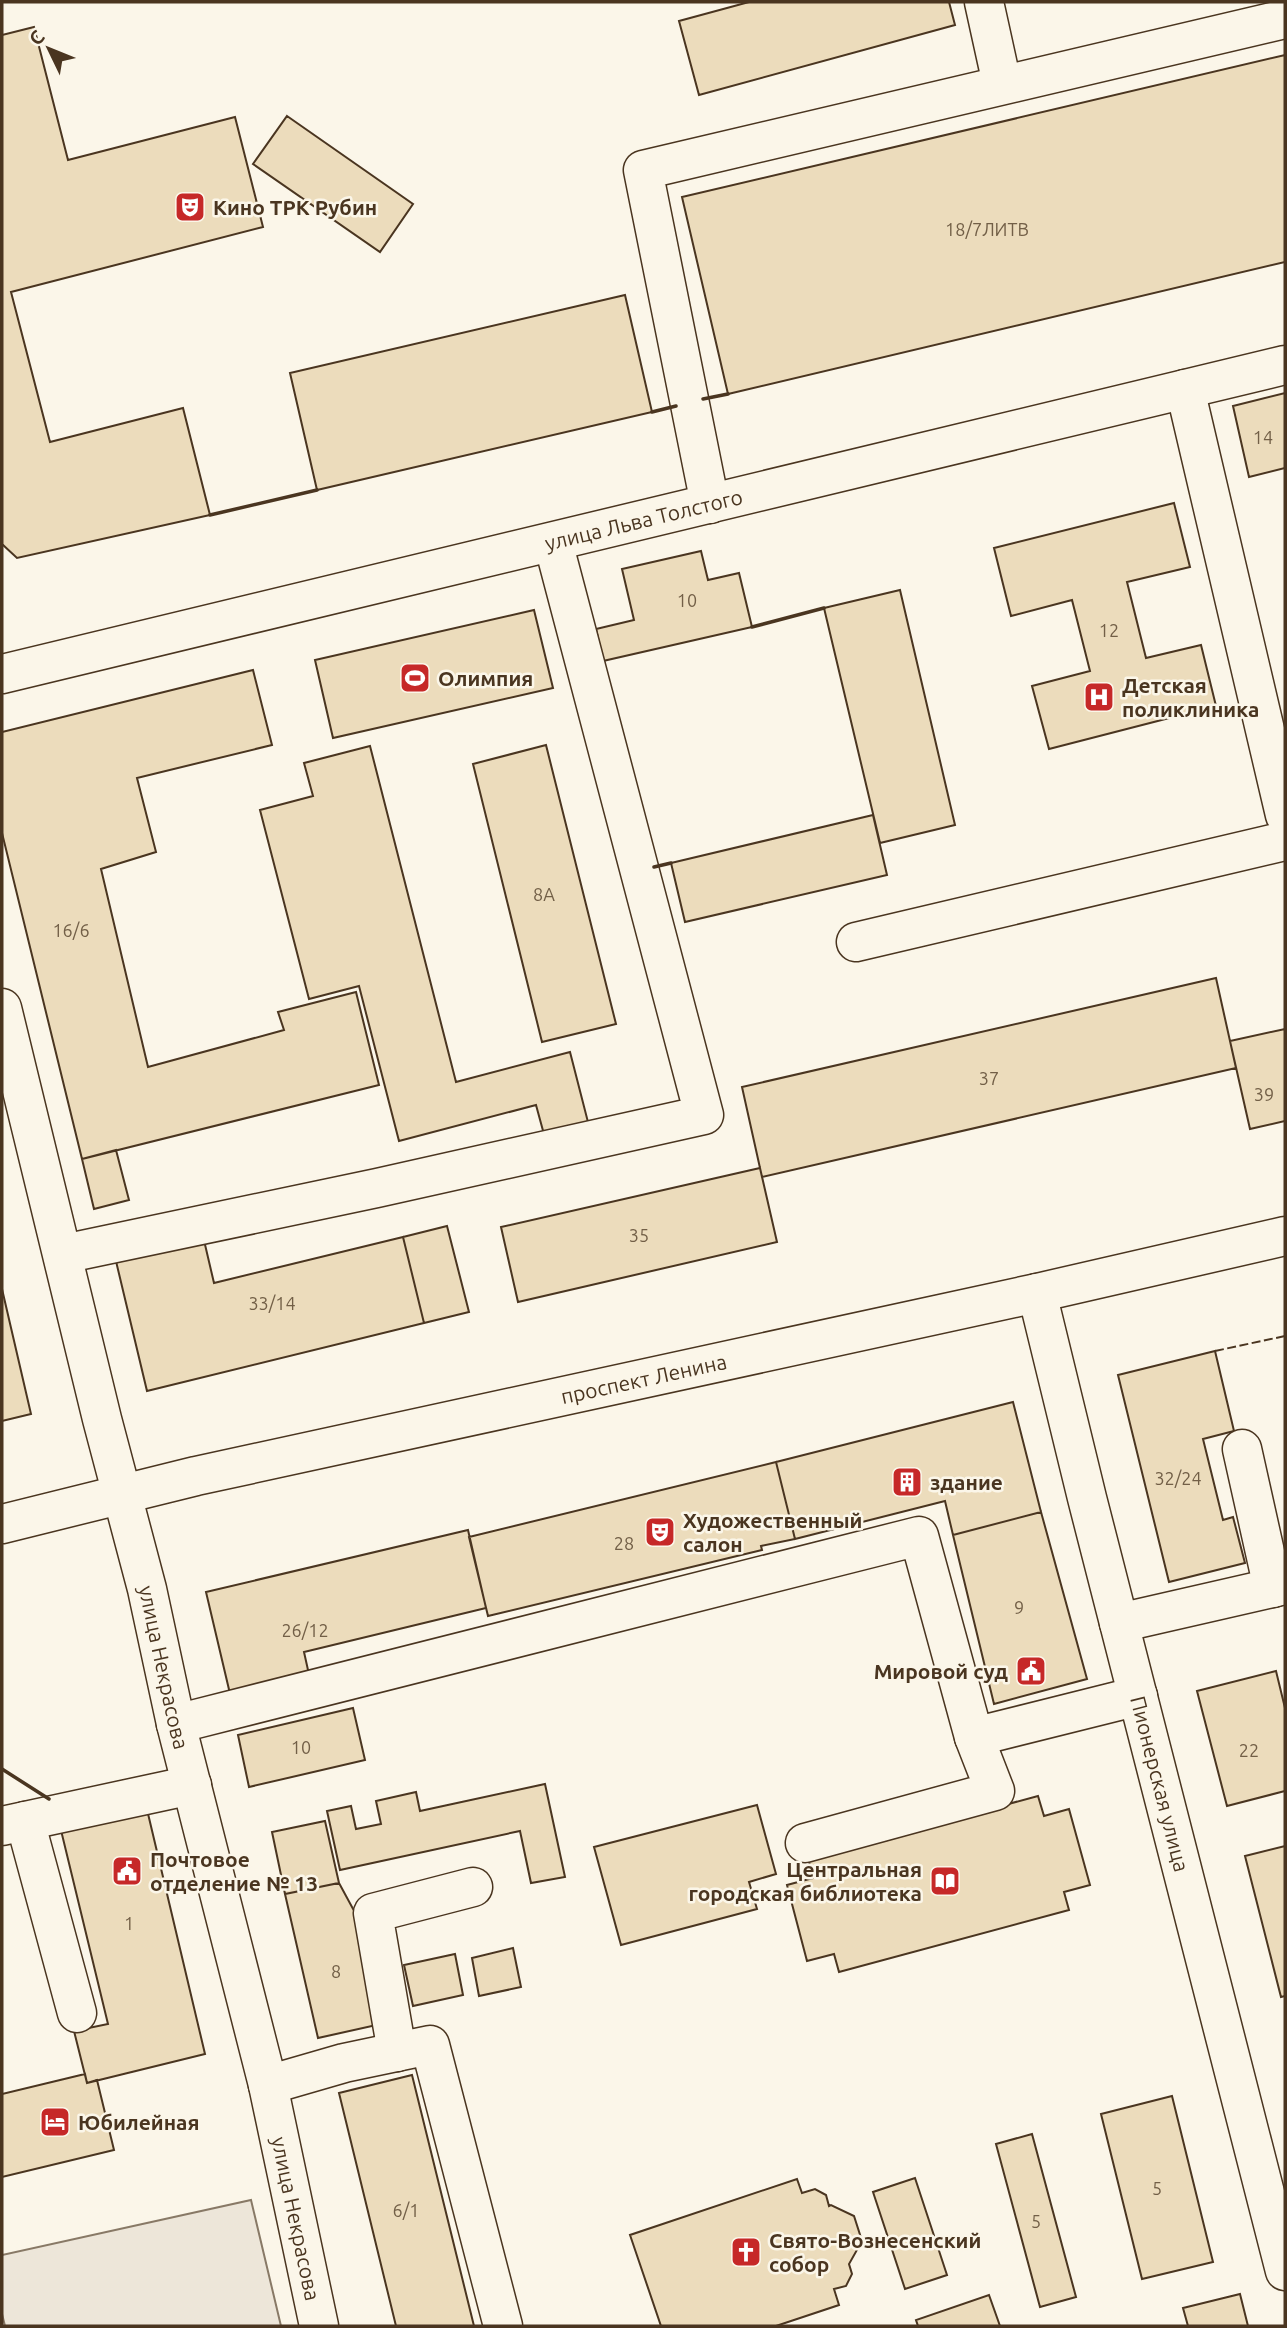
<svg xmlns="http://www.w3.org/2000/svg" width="1287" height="2328" font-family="Ubuntu,sans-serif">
<rect width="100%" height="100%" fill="#fbf6e9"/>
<!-- green -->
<path fill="#ede6d9" stroke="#887966" stroke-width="2" d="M251 2200 281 2326H5L2 2314V2255Z"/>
<!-- building -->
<path fill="#ecdcbc" stroke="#4a3520" stroke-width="2" d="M749 2H949L955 25 699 95 679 21Z
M34 27 68 160 235 117 263 227 11 292 50 442 183 408 210 515 17 558 2 544V35Z
M1285 55V262L728 394 682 197Z
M287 116 413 204 380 252 253 164Z
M625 295 652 412 317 490 290 373Z
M1285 393V468L1249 477 1233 406Z
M1174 503 1190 567 1127 582 1146 658 1201 645 1216 706 1049 749 1032 686 1090 671 1072 600 1011 616 994 548Z
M701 551 708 580 739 573 752 627 603 661 596 629 634 620 622 569Z
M900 590 955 825 880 843 824 608Z
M534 610 553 688 333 738 315 660Z
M253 670 272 745 137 778 156 852 101 869 148 1067 284 1030 278 1012 356 992 379 1085 82 1159 2 833V732Z
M546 745 616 1024 542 1042 473 764Z
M370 746 456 1082 570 1052 589 1126 545 1138 536 1105 399 1141 359 986 309 999 260 810 313 796 304 763Z
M873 815 887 875 685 922 671 863Z
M1216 978 1236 1068 762 1177 742 1087Z
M1285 1029V1121L1250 1129 1230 1041Z
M116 1150 129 1200 94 1209 82 1159Z
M760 1168 777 1242 518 1302 501 1227Z
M447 1226 469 1312 424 1323 403 1237Z
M203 1236 214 1283 403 1237 424 1323 147 1391 115 1257Z
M2 1289 31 1414 2 1421Z
M1215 1351 1234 1431 1203 1439 1223 1520 1233 1517 1245 1563 1169 1582 1118 1375Z
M1013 1402 1041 1512 953 1535 945 1501 795 1539 776 1462Z
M776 1462 795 1539 761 1546 762 1550 488 1616 469 1537Z
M1041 1512 1087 1679 994 1704 953 1535Z
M468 1530 486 1608 304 1652 310 1679 231 1698 206 1592Z
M1276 1671 1285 1708V1791L1227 1806 1197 1691Z
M353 1708 365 1760 249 1787 238 1735Z
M545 1784 565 1877 531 1883 520 1831 340 1870 327 1811 351 1806 356 1829 381 1824 376 1801 416 1792 420 1811Z
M1038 1796 1044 1816 1069 1809 1090 1885 1064 1892 1069 1910 839 1972 834 1954 807 1961 787 1885 813 1878 808 1858Z
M145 1801 205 2054 87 2083 74 2031 108 2024 59 1822Z
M757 1805 776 1874 749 1882 757 1909 621 1945 594 1847Z
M325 1821 339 1883 285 1894 272 1832Z
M1285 1846V1996L1281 1997 1245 1856Z
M339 1883 358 1918 381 2024 318 2038 285 1894Z
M513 1948 521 1987 479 1996 472 1958Z
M455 1954 463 1995 413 2006 404 1965Z
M85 2074 87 2083 97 2080 114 2150 2 2177V2094Z
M412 2075 474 2326H396L339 2093Z
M1172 2096 1213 2262 1142 2279 1101 2114Z
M1032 2134 1076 2297 1040 2307 996 2144Z
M915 2178 947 2275 905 2289 873 2192Z
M797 2179 802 2193 815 2189 826 2195 829 2206 831 2205 854 2216 862 2241 849 2264 852 2274 846 2286 834 2289 839 2305 776 2326H661L630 2235Z
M1240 2294 1248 2326H1188L1183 2308Z
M989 2295 1000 2326H918L916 2320Z"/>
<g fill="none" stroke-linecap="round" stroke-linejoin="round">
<!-- minor casing -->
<g stroke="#4a3520" stroke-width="41">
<g id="minor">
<path d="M984 2 1002 84"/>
<path d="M1185 389 1285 815"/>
<path d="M710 504 643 170 1285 19"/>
<path id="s1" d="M2 674 1285 365"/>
<path d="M856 942 1285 841"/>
<path id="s2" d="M2 1008 102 1419 147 1589 176 1724 268 2085 319 2326"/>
<path d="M63 1254 377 1188 704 1115 553 542"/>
<path id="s3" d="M1037 1293 1087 1498 1285 2271"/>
<path d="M1242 1449 1273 1588"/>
<path d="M1119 1623 1285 1585"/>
<path d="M176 1724 919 1536 974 1737 1138 1696"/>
<path d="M25 1821 77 2013"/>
<path d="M2 1826 192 1785"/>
<path d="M805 1843 995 1791 974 1737"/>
<path d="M397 2052 373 1913 473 1887"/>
<path d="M268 2085 344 2063 430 2045 503 2326"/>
</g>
</g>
<!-- major casing -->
<g stroke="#4a3520" stroke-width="41">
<g id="major">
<path id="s4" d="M2 1524 196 1476 1037 1293 1285 1236"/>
</g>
</g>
<!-- minor -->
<use href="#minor" stroke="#fbf6e9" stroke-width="38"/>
<!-- major -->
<use href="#major" stroke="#fbf6e9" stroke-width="38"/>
<!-- fence -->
<path stroke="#4a3520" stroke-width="2" stroke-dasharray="9 3.5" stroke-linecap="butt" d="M1215 1351 1285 1336"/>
<!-- wall -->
<path stroke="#4a3520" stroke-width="3.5" d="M703 399 728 394
M652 412 676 406
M210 515 317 490
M752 627 824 608
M654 867 671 863
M2 1769 49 1799"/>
</g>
<!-- icons -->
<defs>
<g id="theatre-square" transform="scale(1.575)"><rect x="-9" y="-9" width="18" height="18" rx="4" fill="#c62828" stroke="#fbf6e9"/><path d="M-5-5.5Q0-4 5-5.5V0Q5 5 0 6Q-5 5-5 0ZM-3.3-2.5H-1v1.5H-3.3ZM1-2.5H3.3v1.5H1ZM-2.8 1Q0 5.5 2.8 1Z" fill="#fff"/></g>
<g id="stadium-square" transform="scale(1.575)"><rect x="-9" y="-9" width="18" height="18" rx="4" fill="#c62828" stroke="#fbf6e9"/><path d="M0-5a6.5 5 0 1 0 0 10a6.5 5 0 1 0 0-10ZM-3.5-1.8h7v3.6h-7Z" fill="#fff"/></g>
<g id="hospital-square" transform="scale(1.575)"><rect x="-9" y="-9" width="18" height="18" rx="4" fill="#c62828" stroke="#fbf6e9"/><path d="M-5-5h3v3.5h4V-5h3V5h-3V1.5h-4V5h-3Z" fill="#fff"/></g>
<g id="building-square" transform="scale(1.575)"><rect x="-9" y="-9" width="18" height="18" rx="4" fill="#c62828" stroke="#fbf6e9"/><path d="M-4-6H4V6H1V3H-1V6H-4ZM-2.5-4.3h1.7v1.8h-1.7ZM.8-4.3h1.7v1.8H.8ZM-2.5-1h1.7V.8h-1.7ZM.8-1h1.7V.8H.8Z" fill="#fff"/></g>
<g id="civic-square" transform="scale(1.575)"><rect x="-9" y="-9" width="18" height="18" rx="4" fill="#c62828" stroke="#fbf6e9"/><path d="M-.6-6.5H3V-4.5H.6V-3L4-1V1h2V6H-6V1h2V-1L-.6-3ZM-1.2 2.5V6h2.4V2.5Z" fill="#fff"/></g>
<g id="library-square" transform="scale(1.575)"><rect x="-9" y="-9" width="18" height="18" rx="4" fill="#c62828" stroke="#fbf6e9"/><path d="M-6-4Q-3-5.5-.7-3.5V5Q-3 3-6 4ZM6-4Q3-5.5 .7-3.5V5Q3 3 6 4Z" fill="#fff"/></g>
<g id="hotel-square" transform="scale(1.575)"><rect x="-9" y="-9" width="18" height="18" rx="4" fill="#c62828" stroke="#fbf6e9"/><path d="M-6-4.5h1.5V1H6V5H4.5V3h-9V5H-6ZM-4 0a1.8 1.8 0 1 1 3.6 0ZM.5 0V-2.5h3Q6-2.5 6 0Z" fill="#fff"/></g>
<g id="church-square" transform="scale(1.575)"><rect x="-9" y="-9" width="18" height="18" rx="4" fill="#c62828" stroke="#fbf6e9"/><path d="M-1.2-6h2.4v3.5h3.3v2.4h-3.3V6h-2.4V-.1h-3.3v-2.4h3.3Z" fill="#fff"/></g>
</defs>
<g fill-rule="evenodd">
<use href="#theatre-square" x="190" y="207"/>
<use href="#stadium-square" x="415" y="678"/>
<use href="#hospital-square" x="1099" y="697"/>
<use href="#building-square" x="907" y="1482"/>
<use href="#theatre-square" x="660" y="1532"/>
<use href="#civic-square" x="1031" y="1671"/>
<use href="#civic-square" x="127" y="1871"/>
<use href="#library-square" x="945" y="1881"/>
<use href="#hotel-square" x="55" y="2122"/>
<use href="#church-square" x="746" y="2252"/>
</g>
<g text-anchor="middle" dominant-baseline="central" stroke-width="5" stroke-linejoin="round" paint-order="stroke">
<!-- number labels -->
<g font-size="18" fill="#725f47">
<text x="987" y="229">18/7ЛИТВ</text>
<text x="1263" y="437">14</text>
<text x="687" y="600">10</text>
<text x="1109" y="630">12</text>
<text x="544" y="894">8А</text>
<text x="71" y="930">16/6</text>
<text x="989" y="1078">37</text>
<text x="1264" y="1094">39</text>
<text x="639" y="1235">35</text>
<text x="272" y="1303">33/14</text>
<text x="1178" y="1478">32/24</text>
<text x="624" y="1543">28</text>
<text x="1019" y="1607">9</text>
<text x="305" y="1630">26/12</text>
<text x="301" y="1747">10</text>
<text x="1249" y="1750">22</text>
<text x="129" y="1923">1</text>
<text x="336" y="1971">8</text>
<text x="1157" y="2188">5</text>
<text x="406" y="2210">6/1</text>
<text x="1036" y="2221">5</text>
</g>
<!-- poi labels -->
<g font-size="21" font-weight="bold" fill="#4a3520" stroke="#fbf6e9" text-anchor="start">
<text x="213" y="207">Кино ТРК Рубин</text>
<text x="438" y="678">Олимпия</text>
<text x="1122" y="685">Детская<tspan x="1122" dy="24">поликлиника</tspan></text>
<text x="930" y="1482">здание</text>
<text x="683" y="1520">Художественный<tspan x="683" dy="24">салон</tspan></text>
<text x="1008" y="1671" text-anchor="end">Мировой суд</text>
<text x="150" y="1859">Почтовое<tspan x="150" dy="24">отделение № 13</tspan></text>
<text x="922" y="1869" text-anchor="end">Центральная<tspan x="922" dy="24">городская библиотека</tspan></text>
<text x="78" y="2122">Юбилейная</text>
<text x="769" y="2240">Свято-Вознесенский<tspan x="769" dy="24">собор</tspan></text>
</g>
<!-- street labels -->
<g font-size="21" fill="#4a3520" stroke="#fbf6e9">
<text stroke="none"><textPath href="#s1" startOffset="660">улица Льва Толстого</textPath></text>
<text stroke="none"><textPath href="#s4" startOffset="658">проспект Ленина</textPath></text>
<text stroke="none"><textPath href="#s2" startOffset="679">улица Некрасова</textPath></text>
<text stroke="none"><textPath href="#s3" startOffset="506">Пионерская улица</textPath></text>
<text stroke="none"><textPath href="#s2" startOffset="1246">улица Некрасова</textPath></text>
</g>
</g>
<!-- border -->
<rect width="1287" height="2328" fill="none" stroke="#4a3520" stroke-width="7"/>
<!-- north arrow -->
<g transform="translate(49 49) rotate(313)" stroke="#fbf6e9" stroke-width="5" paint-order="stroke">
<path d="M0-5L12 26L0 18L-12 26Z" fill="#4a3520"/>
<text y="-10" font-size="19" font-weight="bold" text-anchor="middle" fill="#4a3520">С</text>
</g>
</svg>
